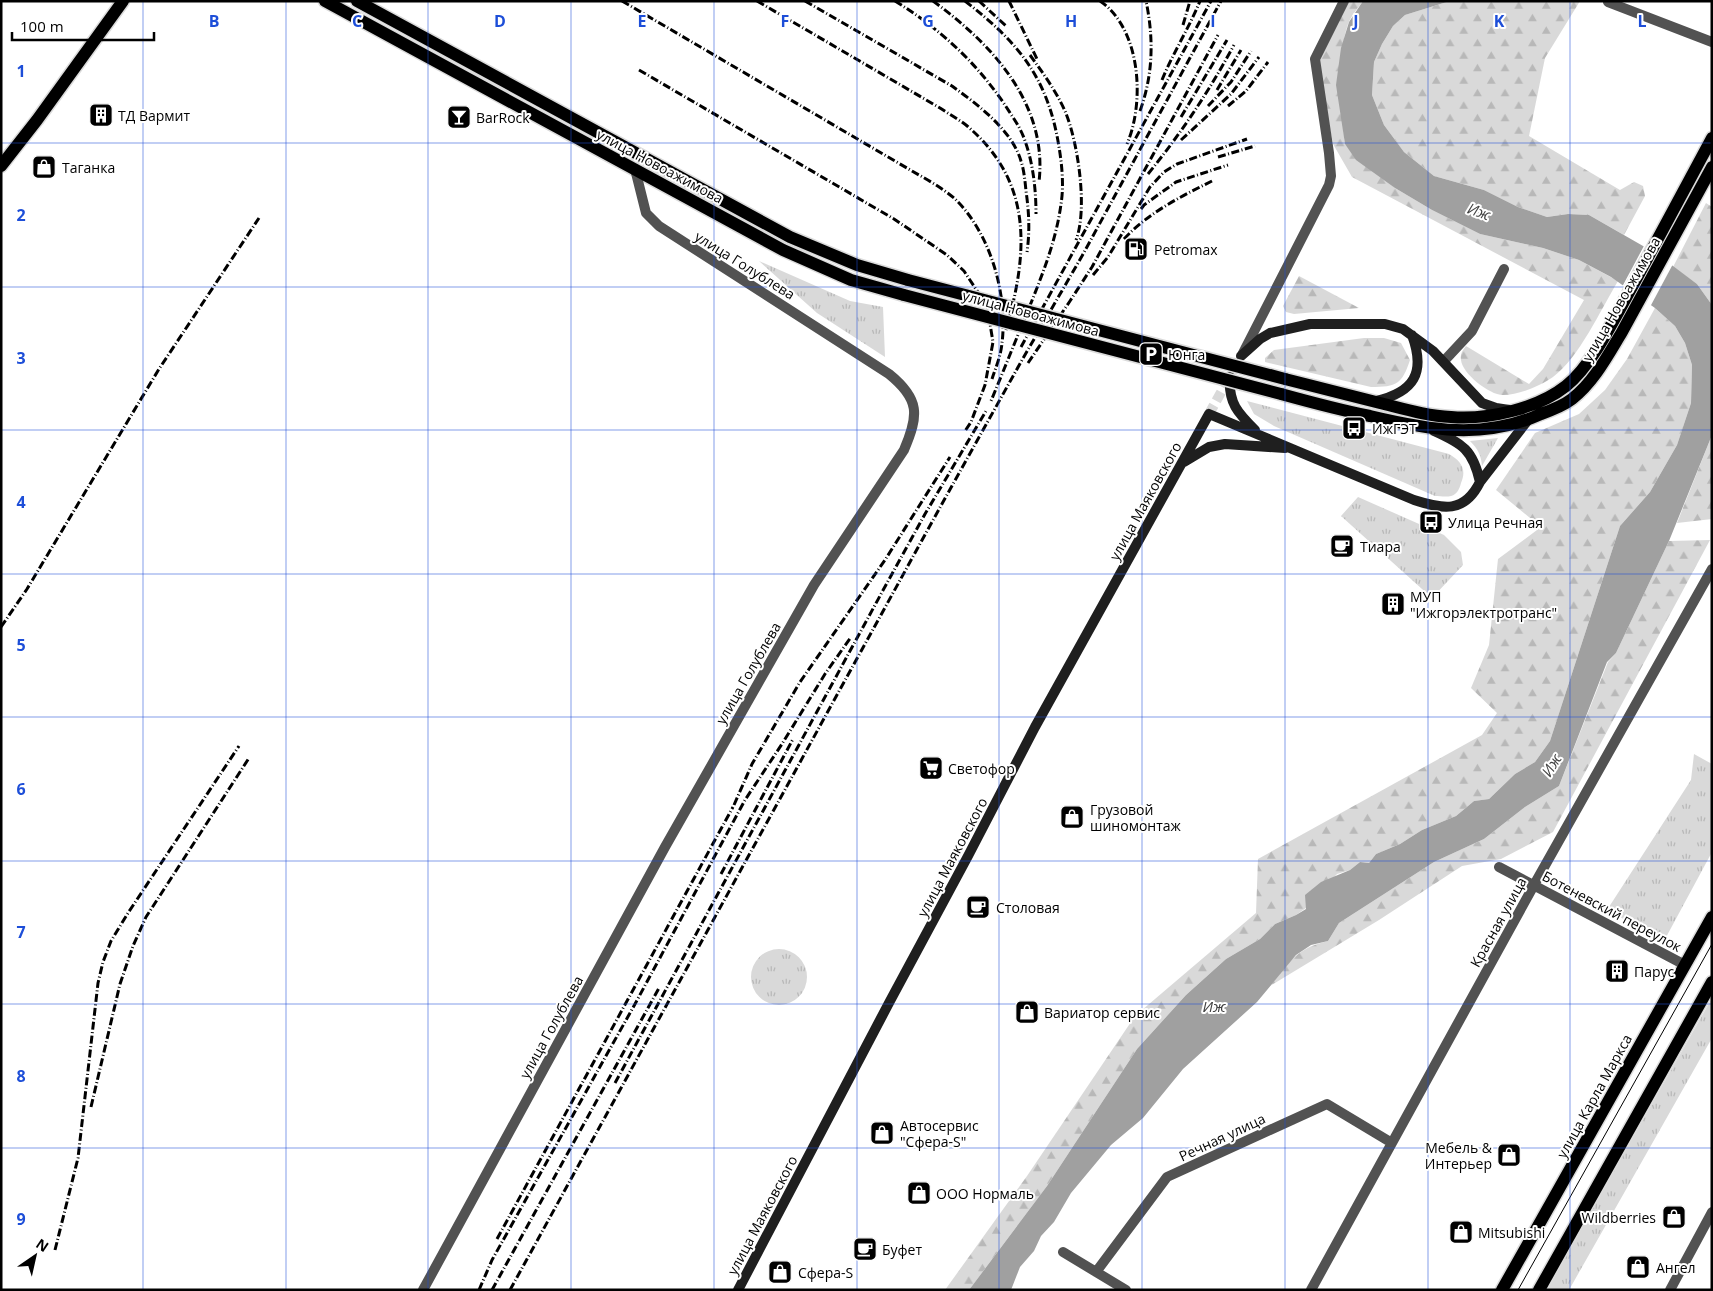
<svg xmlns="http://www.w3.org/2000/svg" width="1713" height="1291" font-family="'Open Sans',sans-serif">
<defs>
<pattern id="grass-tufts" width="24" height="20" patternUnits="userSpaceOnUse" patternTransform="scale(1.25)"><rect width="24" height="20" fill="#d9d9d9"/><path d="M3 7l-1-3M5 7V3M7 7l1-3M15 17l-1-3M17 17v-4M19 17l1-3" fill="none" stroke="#b8b8b8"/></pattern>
<pattern id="forest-firs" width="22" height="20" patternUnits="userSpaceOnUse" patternTransform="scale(1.25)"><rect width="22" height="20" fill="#d9d9d9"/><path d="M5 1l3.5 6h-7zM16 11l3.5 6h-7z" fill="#b8b8b8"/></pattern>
</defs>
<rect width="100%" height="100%" fill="#fff"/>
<!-- grass -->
<path fill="url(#grass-tufts)" d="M759 261 850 301 883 307 885 357 817 313Z
M1247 401 1449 454C1461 461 1467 469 1461 483 1460 487 1458 492 1455 494 1451 498 1441 496 1435 496L1274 426 1254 414Z
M1498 438 1482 466C1481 455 1478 449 1470 441Z
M1358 497 1444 535 1461 552 1463 565 1432 598 1341 516Z
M1694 754 1712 764V852L1664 941 1607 910 1691 780Z
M751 977a28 28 0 1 1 56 0a28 28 0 1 1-56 0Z
M1712 998V1038L1569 1290H1546Z"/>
<!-- forest -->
<path fill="url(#forest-firs)" d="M1349 1H1363C1358 8 1351 16 1348 24 1337 55 1341 111 1345 144L1395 188 1432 210 1480 234 1543 248 1579 260 1618 281C1601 309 1579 358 1553 377 1540 386 1519 395 1503 395 1489 395 1462 373 1461 360 1460 354 1462 351 1466 346L1529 384 1543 369 1584 300 1352 177 1333 144 1317 60Z
M1450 1H1580L1545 58 1529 136 1620 190 1634 182 1643 186 1645 196 1624 235 1589 215 1568 214 1547 217 1518 207 1484 190 1434 176 1404 152 1384 125 1372 95 1374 62 1382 44 1393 26 1405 15Z
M1706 203 1712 207V305L1697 284 1673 267Z
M1299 276 1359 308 1294 314 1286 312 1283 306Z
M1655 308 1675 326 1685 343 1692 365 1691 403 1677 445 1650 492 1620 526 1550 741 1535 762 1515 774 1489 799 1474 801 1456 816 1422 830 1400 844 1376 854 1369 863 1360 862 1350 870 1337 874 1306 908 1296 915 1275 924 1260 939 1226 959 1186 995 1137 1049 1047 1186 969 1290H945L1027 1176 1135 1016 1256 913 1258 859 1482 735 1497 713 1471 688 1489 645 1498 559 1541 527 1496 490 1535 433 1579 414 1605 390 1627 359Z
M1364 338H1384L1401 343 1410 360C1402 384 1397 387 1371 387L1265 362V358L1274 350Z
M1712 435V519L1677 523 1708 445Z
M1710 540 1553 832 1501 859 1462 866 1379 920 1270 986C1289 962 1297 948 1328 941L1339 923 1434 862 1484 839 1525 807 1559 786 1608 662 1616 653 1669 541Z"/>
<!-- water -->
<path fill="#a0a0a0" d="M1363 1H1450L1405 15 1393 26 1382 44 1374 62 1372 95 1384 125 1404 152 1434 176 1484 190 1518 207 1547 217 1568 214 1589 215 1657 254 1697 284 1712 305V435L1669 541 1616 653 1607 662 1559 786 1525 807 1484 839 1434 862 1339 923 1328 941 1311 945 1296 955 1257 1002 1183 1069 1143 1118 1111 1145 1071 1193 1054 1222 1041 1236 1034 1251 1020 1267 1011 1290H969L1047 1186 1137 1049 1186 995 1226 959 1260 939 1275 924 1296 915 1306 909 1305 895 1321 882 1350 870 1360 862 1369 863 1376 854 1400 844 1422 830 1456 816 1474 801 1489 799 1515 774 1535 762 1550 741 1620 526 1650 492 1677 445 1691 403 1692 365 1685 343 1675 326 1655 308 1611 277 1579 260 1543 248 1480 234 1432 210 1395 188 1356 160 1345 144 1336 85 1341 48 1349 22Z"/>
<!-- pier -->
<path fill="#fff" d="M1645 244 1673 264 1650 307 1622 287Z"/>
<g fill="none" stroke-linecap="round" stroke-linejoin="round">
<!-- secondary-tunnel -->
<path stroke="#d9d9d9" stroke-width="10" stroke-dasharray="10 5" stroke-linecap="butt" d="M1209 414 1239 360"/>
<!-- primary casing -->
<g stroke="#dbdbdb" stroke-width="15">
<path id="primary" d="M325 1 783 250 851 280 904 295
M357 1 790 237 857 265 908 280
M1 166 37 120 123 1
M1285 379C1317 387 1348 395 1380 403 1404 409 1427 416 1451 417 1487 420 1537 409 1566 386 1594 363 1615 317 1633 285 1659 236 1686 187 1712 138
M1281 394C1310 402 1340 410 1370 416 1429 430 1483 440 1541 414 1552 410 1563 406 1572 399 1594 382 1608 355 1622 332L1712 167
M1502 1290 1712 917
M1539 1290 1712 982"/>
</g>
<!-- minor -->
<path stroke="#525252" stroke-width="10" d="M1608 2 1712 42
M1243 353 1329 185 1331 176 1329 153 1315 59 1344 1
M1444 361 1472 331 1504 269
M1499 867 1685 965
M1063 1252 1126 1290
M1096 1272 1167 1177 1327 1104 1392 1143
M423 1290 665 847 814 585 904 450C919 415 920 399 889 374L659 226 646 213 635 169
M1311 1290 1534 885 1712 569
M1670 1290 1712 1212"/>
<!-- secondary -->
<path stroke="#1f1f1f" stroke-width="10" d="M1241 356 1260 339 1270 333 1310 324H1385L1403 329 1433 351 1482 403 1496 408 1509 410
M1230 377C1228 403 1238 413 1255 430
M1376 401C1414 392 1426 373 1412 335
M1434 431C1463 444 1473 450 1480 482
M1184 462 1209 447 1225 444 1285 448
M738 1290 890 1001 968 856 1035 727 1209 414 1414 500C1443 509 1464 514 1480 482L1528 420"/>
<!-- primary -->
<use href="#primary" stroke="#000" stroke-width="12"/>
<!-- tram -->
<path stroke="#000" stroke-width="1" d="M1518 1290 1712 944"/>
<!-- rail -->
<path stroke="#000" stroke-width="3" stroke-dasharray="8 2.5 1 2.5" stroke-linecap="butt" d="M622 1 912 171C926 179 941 187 954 198 990 232 1008 294 1002 343 1001 355 996 367 992 379
M757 1 940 108C949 114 958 119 966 125 1034 182 1028 253 1006 330
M805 1 952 86C977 104 1012 130 1021 161 1024 170 1025 181 1026 191 1029 212 1030 231 1027 252
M895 1C940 29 975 61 1005 105 1012 116 1020 127 1024 138 1033 162 1036 189 1036 214
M933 1C992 44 1048 104 1039 182
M965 1C1019 43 1048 78 1059 147 1062 165 1064 186 1061 204 1056 242 1041 278 1027 313 1015 342 1003 372 991 401
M979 1 1006 26
M1009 1 1037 59
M1100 1C1141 29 1145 102 1127 144
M1183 25 1190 1
M1030 55C1043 73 1056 91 1065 111 1078 142 1088 209 1076 240
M639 70 894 219 947 255 964 271 987 306 993 342 985 385 971 422 965 431
M1162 80C1173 53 1189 28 1200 1
M1217 90 1241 50
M1208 106 1231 82 1251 51
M1228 106 1246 91 1268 62
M1140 111C1153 75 1154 39 1146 1
M1181 117 1227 40
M1181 140 1231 94 1259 57
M1218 157 1255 146
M1148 174C1182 132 1208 93 1234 45
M1141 209 1144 205 1176 182 1228 165
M1124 239C1149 212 1182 196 1214 180
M1093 275 1108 257 1150 187 1164 172 1177 164 1247 139
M1021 347 1211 1
M1028 363 1070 301 1092 267 1218 35
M1 627 27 589 159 369 259 218
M734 805 752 764 800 682 885 560 950 457
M721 874 793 739
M615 1083 881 594 925 514 986 411
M91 1107 120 984 133 946 146 917 249 758
M497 1239 733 807
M55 1250 78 1158 98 983 103 962 111 941 128 913 239 746
M479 1290 492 1260 635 1004 745 800 782 744 825 674 851 637
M492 1290 659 988
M510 1290 943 502 1022 360 1082 256 1221 1"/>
<!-- primary-bridge casing -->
<g stroke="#dbdbdb" stroke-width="15" stroke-linecap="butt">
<path id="primary-bridge" d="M908 280 1285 379
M904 295 1281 394"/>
</g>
<!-- primary-bridge -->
<use href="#primary-bridge" stroke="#000" stroke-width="12"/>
</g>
<!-- grid -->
<path fill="none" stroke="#1d4ed8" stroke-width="1" stroke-opacity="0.55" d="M143 1V1290M286 1V1290M428 1V1290M571 1V1290M714 1V1290M857 1V1290M999 1V1290M1142 1V1290M1285 1V1290M1428 1V1290M1570 1V1290M1 143H1712M1 287H1712M1 430H1712M1 574H1712M1 717H1712M1 861H1712M1 1004H1712M1 1148H1712"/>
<!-- icons -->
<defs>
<g id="building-square" transform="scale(1.25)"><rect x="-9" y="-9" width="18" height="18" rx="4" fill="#000" stroke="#fff"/><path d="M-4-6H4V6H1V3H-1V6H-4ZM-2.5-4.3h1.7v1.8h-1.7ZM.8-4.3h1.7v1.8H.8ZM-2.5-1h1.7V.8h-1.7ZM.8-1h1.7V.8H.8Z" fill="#fff"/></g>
<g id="bar-square" transform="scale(1.25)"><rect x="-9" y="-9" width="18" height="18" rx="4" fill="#000" stroke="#fff"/><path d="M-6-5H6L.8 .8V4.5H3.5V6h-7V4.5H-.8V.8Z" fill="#fff"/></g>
<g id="shop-square" transform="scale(1.25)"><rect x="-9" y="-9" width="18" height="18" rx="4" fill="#000" stroke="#fff"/><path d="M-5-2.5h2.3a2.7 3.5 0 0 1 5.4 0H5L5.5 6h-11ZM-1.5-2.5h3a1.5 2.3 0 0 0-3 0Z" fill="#fff"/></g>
<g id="fuel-square" transform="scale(1.25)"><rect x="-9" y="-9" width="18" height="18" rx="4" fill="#000" stroke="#fff"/><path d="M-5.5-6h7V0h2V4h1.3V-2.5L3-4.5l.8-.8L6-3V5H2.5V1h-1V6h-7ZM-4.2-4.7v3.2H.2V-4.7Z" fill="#fff"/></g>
<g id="parking-square" transform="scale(1.25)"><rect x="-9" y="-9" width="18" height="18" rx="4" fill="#000" stroke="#fff"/><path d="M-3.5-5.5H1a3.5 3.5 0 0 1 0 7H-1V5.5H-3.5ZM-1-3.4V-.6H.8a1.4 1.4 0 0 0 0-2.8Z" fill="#fff"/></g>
<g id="bus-square" transform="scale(1.25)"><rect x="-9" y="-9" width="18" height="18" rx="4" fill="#000" stroke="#fff"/><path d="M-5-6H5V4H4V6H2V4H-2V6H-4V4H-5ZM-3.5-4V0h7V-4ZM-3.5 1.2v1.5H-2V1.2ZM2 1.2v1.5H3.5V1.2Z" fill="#fff"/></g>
<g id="cafe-square" transform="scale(1.25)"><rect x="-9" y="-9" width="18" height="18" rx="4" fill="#000" stroke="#fff"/><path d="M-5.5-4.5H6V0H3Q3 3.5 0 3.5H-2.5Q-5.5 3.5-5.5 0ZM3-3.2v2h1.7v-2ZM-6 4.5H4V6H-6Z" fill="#fff"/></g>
<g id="supermarket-square" transform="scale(1.25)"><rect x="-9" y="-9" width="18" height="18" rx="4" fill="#000" stroke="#fff"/><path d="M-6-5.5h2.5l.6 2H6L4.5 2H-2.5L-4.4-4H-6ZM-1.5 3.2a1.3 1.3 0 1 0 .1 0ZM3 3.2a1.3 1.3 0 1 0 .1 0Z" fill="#fff"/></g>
</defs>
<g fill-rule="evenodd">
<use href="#building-square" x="101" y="115"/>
<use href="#bar-square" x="459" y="117"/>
<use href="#shop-square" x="44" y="167"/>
<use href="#fuel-square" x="1136" y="249"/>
<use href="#parking-square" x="1151" y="354"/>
<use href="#bus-square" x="1354" y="428"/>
<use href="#bus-square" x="1431" y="522"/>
<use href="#cafe-square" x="1342" y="546"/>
<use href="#building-square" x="1393" y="604"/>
<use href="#supermarket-square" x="931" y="768"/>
<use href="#shop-square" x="1072" y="817"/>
<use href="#cafe-square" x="978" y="907"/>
<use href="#building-square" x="1617" y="971"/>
<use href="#shop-square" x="1027" y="1012"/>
<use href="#shop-square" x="882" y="1133"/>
<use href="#shop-square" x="1509" y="1155"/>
<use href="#shop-square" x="919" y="1193"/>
<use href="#shop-square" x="1674" y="1217"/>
<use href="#shop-square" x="1461" y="1232"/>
<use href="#cafe-square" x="865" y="1249"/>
<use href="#shop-square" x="1638" y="1267"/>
<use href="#shop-square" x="780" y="1272"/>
</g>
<g text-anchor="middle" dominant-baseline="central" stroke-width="4" stroke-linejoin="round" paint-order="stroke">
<!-- poi labels -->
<g font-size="14" fill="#000" stroke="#fff" text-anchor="start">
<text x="118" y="115">ТД Вармит</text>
<text x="476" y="117">BarRock</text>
<text x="62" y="167">Таганка</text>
<text x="1154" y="249">Petromax</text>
<text x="1168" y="354">Юнга</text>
<text x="1372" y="428">ИжГЭТ</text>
<text x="1448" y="522">Улица Речная</text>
<text x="1360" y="546">Тиара</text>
<text x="1410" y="596">МУП<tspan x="1410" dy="16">"Ижгорэлектротранс"</tspan></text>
<text x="948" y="768">Светофор</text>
<text x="1090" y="809">Грузовой<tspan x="1090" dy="16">шиномонтаж</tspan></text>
<text x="996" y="907">Столовая</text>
<text x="1634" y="971">Парус</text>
<text x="1044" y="1012">Вариатор сервис</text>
<text x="900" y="1125">Автосервис<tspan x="900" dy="16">"Сфера-S"</tspan></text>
<text x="1492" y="1147" text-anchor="end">Мебель &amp;<tspan x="1492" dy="16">Интерьер</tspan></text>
<text x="936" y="1193">ООО Нормаль</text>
<text x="1656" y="1217" text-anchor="end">Wildberries</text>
<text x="1478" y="1232">Mitsubishi</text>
<text x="882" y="1249">Буфет</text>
<text x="1656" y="1267">Ангел</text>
<text x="798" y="1272">Сфера-S</text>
</g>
<!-- street labels -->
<g font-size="14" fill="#000" stroke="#fff">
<text transform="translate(660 166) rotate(28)">улица Новоажимова</text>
<text transform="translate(745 265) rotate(32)">улица Голублева</text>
<text transform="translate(1621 299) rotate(-60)">улица Новоажимова</text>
<text transform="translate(1031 313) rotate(15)">улица Новоажимова</text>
<text transform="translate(1145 501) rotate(-61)">улица Маяковского</text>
<text transform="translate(748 673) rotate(-60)">улица Голублева</text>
<text transform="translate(952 857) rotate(-62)">улица Маяковского</text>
<text transform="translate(1612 911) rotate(28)">Ботеневский переулок</text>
<text transform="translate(1498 922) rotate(-61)">Красная улица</text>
<text transform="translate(551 1027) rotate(-61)">улица Голублева</text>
<text transform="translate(1594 1096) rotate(-61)">улица Карла Маркса</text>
<text transform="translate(1222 1137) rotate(-25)">Речная улица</text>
<text transform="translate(762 1215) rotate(-62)">улица Маяковского</text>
</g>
<!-- water labels -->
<g font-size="15" font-style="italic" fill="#414141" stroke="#fff">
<text transform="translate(1479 211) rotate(20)">Иж</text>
<text transform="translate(1551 765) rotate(-58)">Иж</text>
<text x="1214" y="1006">Иж</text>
</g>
</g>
<g font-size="16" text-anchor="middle" font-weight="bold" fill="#1d4ed8" stroke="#fff" stroke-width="4" stroke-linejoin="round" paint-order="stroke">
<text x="214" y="27">B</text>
<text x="357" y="27">C</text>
<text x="500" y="27">D</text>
<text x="642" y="27">E</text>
<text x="785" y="27">F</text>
<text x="928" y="27">G</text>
<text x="1071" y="27">H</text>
<text x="1213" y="27">I</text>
<text x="1356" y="27">J</text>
<text x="1499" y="27">K</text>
<text x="1642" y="27">L</text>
<text x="21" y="77">1</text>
<text x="21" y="221">2</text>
<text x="21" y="364">3</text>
<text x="21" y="508">4</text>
<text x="21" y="651">5</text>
<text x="21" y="795">6</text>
<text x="21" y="938">7</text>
<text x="21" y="1082">8</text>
<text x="21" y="1225">9</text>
</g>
<!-- border -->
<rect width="1713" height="1291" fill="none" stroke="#000000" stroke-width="5"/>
<!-- north arrow -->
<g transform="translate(35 1256) rotate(34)" stroke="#ffffff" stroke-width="4" paint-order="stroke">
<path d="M0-4L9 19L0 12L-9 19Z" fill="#000000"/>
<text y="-8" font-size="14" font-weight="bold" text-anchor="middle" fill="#000000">N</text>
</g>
<!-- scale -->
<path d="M12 32v8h142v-8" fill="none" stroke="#000000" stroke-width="2.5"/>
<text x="20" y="32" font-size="15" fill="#000000" stroke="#ffffff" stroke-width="4" paint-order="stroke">100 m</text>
</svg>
